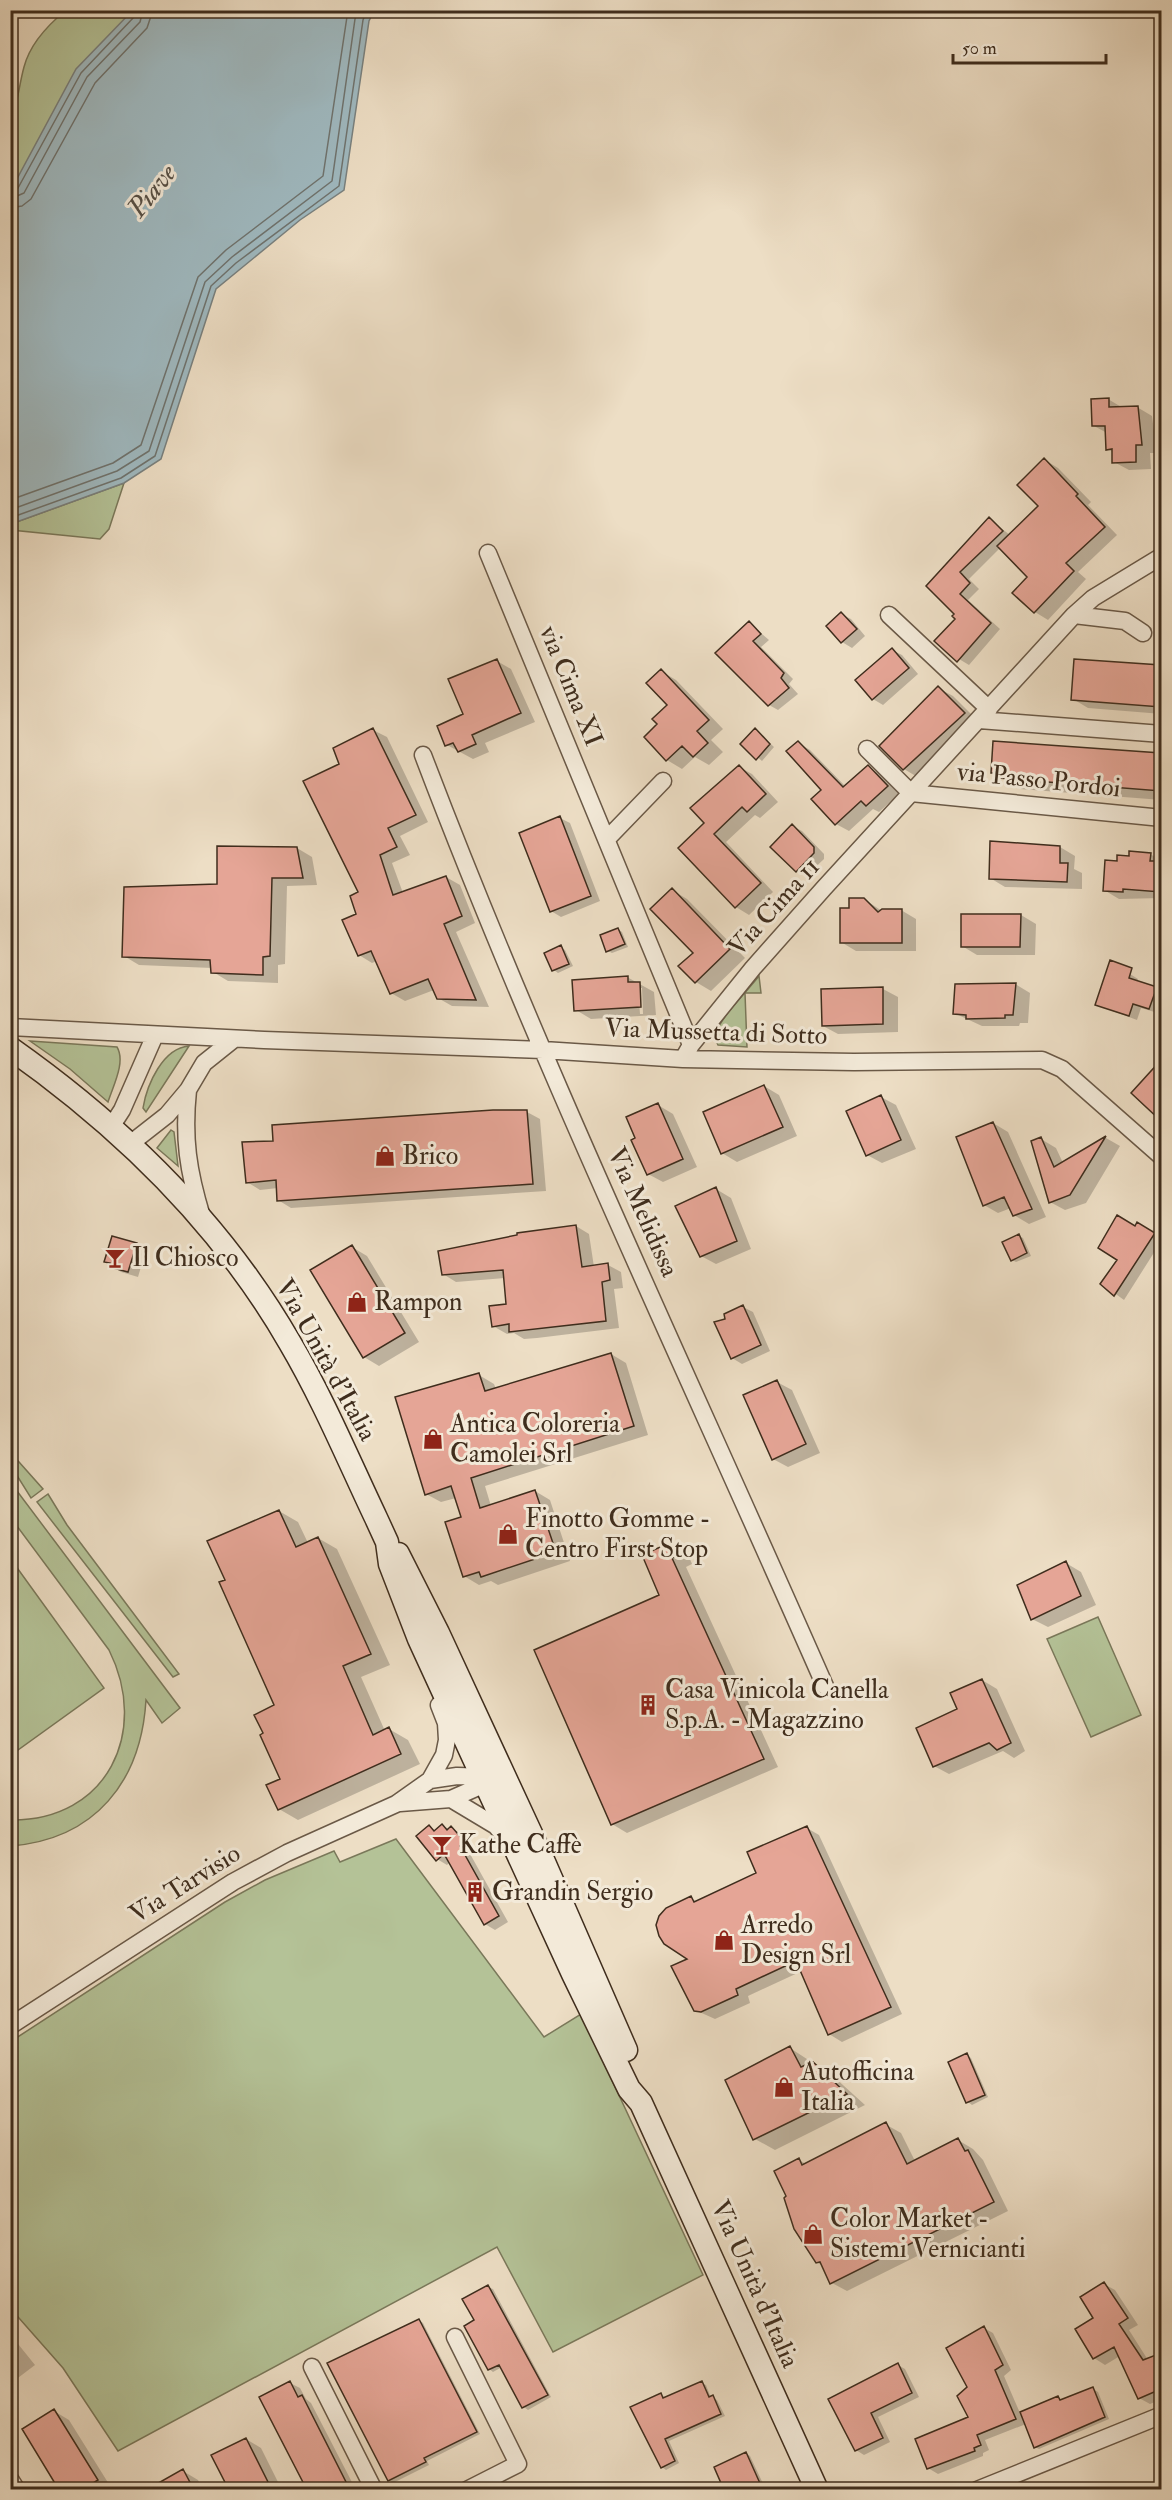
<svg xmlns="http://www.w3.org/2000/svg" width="1172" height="2500" font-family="'IM FELL Double Pica',serif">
<rect width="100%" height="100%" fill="#eddec5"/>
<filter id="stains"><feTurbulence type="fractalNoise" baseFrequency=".00333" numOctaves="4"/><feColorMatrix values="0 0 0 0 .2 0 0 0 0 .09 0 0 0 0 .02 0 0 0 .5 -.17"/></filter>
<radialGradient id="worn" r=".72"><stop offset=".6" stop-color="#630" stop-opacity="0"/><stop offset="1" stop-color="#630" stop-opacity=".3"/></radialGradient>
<!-- green -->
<path fill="#b4c297" stroke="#7a785a" stroke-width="1.5" d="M65 11H173L11 228V121C18 103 19 85 24 67 30 44 48 25 65 11Z
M124 483 109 529 100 539 11 530V524Z
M759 976 761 993H745L747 1047 718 1045 714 1036C723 1014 744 995 759 976Z
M30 1041 117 1047C126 1062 113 1086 108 1102L70 1069Z
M189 1046 146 1112 143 1108C147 1084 163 1048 189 1046Z
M171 1130 174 1132 178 1166 157 1148Z
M11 1453 43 1489 31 1498 11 1466Z
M11 1483 180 1708 162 1723 146 1700C141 1782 95 1839 11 1846V1820C107 1821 150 1732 109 1650L11 1518Z
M48 1494 67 1525 179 1674 173 1677 37 1502Z
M10 1558 104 1688 11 1755H10Z
M1098 1617 1141 1715 1091 1737 1047 1639Z
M396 1839 544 2037 581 2014 703 2275 553 2352 497 2247 118 2451 63 2368 11 2309 10 2042 225 1902 265 1880 334 1851 340 1862Z"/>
<!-- water -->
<path fill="#9fb9c0" stroke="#79817f" stroke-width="1.5" d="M132 11H374L369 21 344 190 300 220 216 289 161 459 124 483 11 524V190L76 69Z"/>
<!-- shadow -->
<path fill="#0003" fill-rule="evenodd" d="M1108 399 1123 408 1137 407 1152 416 1157 453H1150L1151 469 1129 470 1114 462 1113 452 1107 449V433L1094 426Z
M1045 460 1058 468 1091 502 1088 505 1117 535 1078 572 1086 579 1048 620 1035 612 1030 577 1001 547 969 579 979 589 968 600 1000 629 969 665 959 659 956 614 928 586 989 519 1010 535 1040 506Z
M841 614 851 619 865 636 852 648 842 642 828 626Z
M749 623 769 640 761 647 793 679 789 684 798 694 778 710 769 705 717 653Z
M892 650 902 655 918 674 883 705 873 699Z
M1075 660 1162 667V714L1088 708 1073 699Z
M497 661 511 669 535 722 485 743 489 752 473 759 447 745Z
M661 671 676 680 723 729 711 740 723 752 709 765 695 757 682 769 667 760 646 737 660 724 669 705Z
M938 688 953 696 979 722 919 778 904 769Z
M373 730 387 737 428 822 400 836 410 855 392 863 403 893 446 877 460 885 475 923 456 932 489 1007 452 1006 438 998 434 990 405 1001 391 993 377 961 372 963 359 955 360 893 341 765Z
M756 730 774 747 762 761 743 744Z
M995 742 1162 755V800L1020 789 993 772Z
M798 743 810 750 846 787 868 767 880 774 900 793 879 812 873 809 849 831 836 824 814 799 824 790Z
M739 767 752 774 778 802 760 818 755 815 726 842 773 892 749 915 736 907 706 823Z
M560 818 570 823 600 901 561 917 551 911Z
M792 826 802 831 824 854V859L806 876 797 871Z
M992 843 1060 847 1075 856 1074 869 1082 873V889L1005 887 990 878Z
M297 848 312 857 317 885 287 886 285 964 278 965V983L228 981 213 972 212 968 139 965 124 956 218 886Z
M1150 854 1162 861V898L1119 899 1104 890 1118 862Z
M672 890 687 899 745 958 711 991 696 982 695 953Z
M864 899 882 911 901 910 916 919V951H856L841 942 851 909Z
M1021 915 1036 924 1035 955H977L962 946Z
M618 929 622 932 628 947 612 953 608 951Z
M560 947 565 950 573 966 558 973 554 970 546 954Z
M1130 974 1138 979 1137 982 1162 991 1158 1013 1141 1008 1137 1020 1097 1005Z
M627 977 654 992 656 1015 591 1019 576 1010ZM638 988H642L643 1014H640Z
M1015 984 1030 993 1028 1023H1020L1019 1026H982L954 1013Z
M883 989 898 997V1032L838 1034 823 1026V990Z
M1162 1063V1119L1133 1093Z
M764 1086 779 1095 797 1136 737 1162 722 1153Z
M881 1097 896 1105 916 1149 882 1163 867 1155Z
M658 1105 673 1114 697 1167 663 1182 648 1174Z
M527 1112 540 1119 546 1191 291 1208 278 1200V1188L260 1190 247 1182 275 1142Z
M993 1123 1008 1132 1046 1217 1029 1224 1014 1215 1011 1208 998 1213 984 1205Z
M1106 1138 1120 1146 1086 1203 1065 1210 1050 1202 1041 1139 1056 1148 1063 1163Z
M716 1189 731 1198 751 1249 716 1264 701 1256Z
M1137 1224 1162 1240 1124 1300 1102 1284 1119 1259Z
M576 1226 589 1234 594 1267 608 1265 621 1272 623 1288 614 1289 619 1328 537 1338 524 1339 514 1333 507 1334 493 1326 507 1305 505 1278 456 1282 443 1274Z
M1019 1236 1023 1238 1031 1256 1016 1262 1012 1260Z
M136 1245 146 1250 138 1277 121 1272 106 1261Z
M352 1247 367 1256 419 1342 379 1366 364 1357Z
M743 1307 753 1312 770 1351 742 1364 732 1358 727 1320Z
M611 1354 626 1363 648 1435 485 1486 491 1506 535 1491 550 1500 570 1561 498 1585 491 1581 479 1585 464 1576 463 1518 456 1498 441 1502 426 1494 479 1375 494 1384 496 1389Z
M777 1382 792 1390 820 1453 788 1467 773 1459Z
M279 1511 298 1522 308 1543 318 1538 337 1549 390 1665 361 1677 385 1731 389 1729 408 1740 420 1764 298 1820 279 1809 282 1779 276 1706 227 1580Z
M672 1543 687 1552 692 1564 686 1567 778 1767 627 1833 612 1824Z
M1066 1563 1081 1572 1096 1605 1048 1627 1032 1619Z
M982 1680 997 1689 1025 1751 1014 1758 1003 1751 949 1774 934 1766 959 1710Z
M442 1826 461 1833 474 1848 469 1852 508 1922 495 1930 485 1924 450 1862 447 1865 437 1859 429 1827 436 1831Z
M807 1828 819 1835 902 2014 842 2042 829 2034 802 1971 748 1996 750 2003 715 2019 695 2010 690 1959V1898L698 1902 758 1874Z
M790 2048 833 2076 865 2105 775 2150 755 2139Z
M967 2055 971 2058 988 2097 972 2105 968 2102Z
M885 2124 901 2133 915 2161 958 2140 973 2149 983 2160 1008 2211 847 2291 832 2283 823 2266 817 2262 788 2196 799 2160 806 2164Z
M1104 2284 1115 2290 1138 2325 1129 2330 1148 2360 1162 2354V2399L1150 2404 1139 2398 1120 2356 1105 2365 1094 2358 1095 2318Z
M488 2287 493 2289 551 2397 528 2410 524 2407 502 2367 493 2372 489 2369 476 2321Z
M419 2320 423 2323 480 2434 427 2461 429 2465 393 2483 389 2480Z
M984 2328 993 2333 1011 2370 1004 2376 1020 2413 1058 2398 1063 2401 1093 2389 1098 2392 1109 2419 1039 2449 1035 2447 1026 2424 985 2440 989 2450 983 2453V2456L938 2474 928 2468 970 2418 969 2387Z
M10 2334 35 2365 10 2384Z
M898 2365 905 2369 919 2397 878 2417 890 2442 864 2455 856 2450 830 2400Z
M290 2383 300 2388 306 2399 311 2403 355 2488 308 2490Z
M701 2383 706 2385 711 2398 717 2400 725 2416 669 2441 679 2463 666 2470 662 2467 661 2395 666 2398Z
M54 2411 69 2420 112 2489 61 2490Z
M246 2439 261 2448 282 2490H231Z
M746 2453 750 2456 766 2490H726Z
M183 2471 198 2480 203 2490 149 2489Z"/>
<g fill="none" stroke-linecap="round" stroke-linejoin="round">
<!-- shore -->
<path stroke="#6f736e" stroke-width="1.5" d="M10 192 18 188 81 73 134 17 136 10
M10 199 24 193 87 77 140 22 143 10
M10 208 22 206 31 199 95 83 147 28 153 10
M10 500 113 463 141 445 198 277 226 250 323 176 348 10
M10 510 117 471 149 451 205 282 232 257 332 181 355 19 359 10
M10 518 121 478 155 456 211 286 236 263 339 186 363 20 367 10"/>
</g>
<!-- building -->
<path fill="#e5a596" stroke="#3f2d1d" stroke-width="1.5" d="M1109 398V407L1138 406 1142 445H1136V462L1112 463V449L1106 450 1105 426H1092L1091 399Z
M1044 458 1078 494 1076 496 1105 527 1066 563 1074 571 1034 613 1012 593 1027 577 997 546 1038 506 1017 485Z
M989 517 1003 531 960 572 970 583 960 594 991 623 957 662 934 641 955 619 952 616 954 614 926 586Z
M841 612 857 629 841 643 826 626Z
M749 621 761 634 753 641 784 673 781 678 789 688 768 706 715 653Z
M892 648 909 668 872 700 855 680Z
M497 659 521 713 472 735 476 744 458 752 453 743 445 746 437 726 463 714 448 679Z
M1074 659 1161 665V707L1071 700Z
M661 669 709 720 697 731 708 743 693 757 682 746 666 761 644 737 657 724 652 719 667 705 646 683Z
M938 686 965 713 903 770 879 746Z
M373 728 416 815 388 828 397 847 380 855 393 895 446 876 462 916 444 924 476 1000 437 999 428 979 390 994 371 951 358 956 342 920 356 914 350 896 358 892 303 781 339 764 333 748Z
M755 728 770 744 756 760 740 744Z
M798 741 843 787 868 765 888 786 866 806 861 801 835 825 811 799 821 790 786 751Z
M993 741 1161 753V791L998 778V773H991Z
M739 765 766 794 747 812 742 807 714 834 761 883 735 908 678 848 704 823 690 808Z
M560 816 591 896 550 912 519 833Z
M792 824 814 847V853L796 872 770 847Z
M990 841 1060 846V863H1068L1067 882 989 879Z
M217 846 297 847 303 878H272L270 956 263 957V975L211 973 210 960 122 957 124 887 217 884Z
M1129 851 1151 853 1150 861H1160L1161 892 1123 889V892L1103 891 1105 860 1117 861V855L1129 856Z
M672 888 730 949 695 983 678 966 693 953 650 909Z
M849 898H864L878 912 882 909H902V943H840V908H849Z
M961 914H1021L1020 947H961Z
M618 928 625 944 606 952 600 935Z
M561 945 569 964 552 971 544 953Z
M1110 960 1132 968 1129 978 1157 987 1149 1009 1133 1004 1129 1016 1095 1005Z
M628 976V982H640L641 1007 574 1011 572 980Z
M1016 983 1013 1015H1005V1018L966 1019V1015L953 1014 955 984Z
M883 987V1024L822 1026 821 989Z
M1161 1060V1121L1131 1093Z
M764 1085 783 1127 721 1154 703 1112Z
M881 1095 901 1140 866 1156 846 1111Z
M658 1103 683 1159 647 1175 631 1140 635 1138 626 1117Z
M493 1110H527L533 1184 277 1201 276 1180 246 1183 242 1142 273 1141 272 1125Z
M993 1122 1032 1209 1013 1216 1004 1197 983 1206 956 1137Z
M1106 1136 1070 1195 1049 1203 1031 1141 1041 1137 1054 1167Z
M716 1187 737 1241 700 1257 675 1206Z
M1117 1215 1135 1226 1137 1222 1155 1233 1114 1296 1100 1284 1117 1260 1098 1248Z
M576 1225 582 1267 608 1263 610 1280 602 1282 606 1321 509 1332V1324L492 1327 489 1306 506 1304 503 1270 442 1275 438 1251 517 1235V1233Z
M1019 1234 1027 1253 1011 1261 1002 1242Z
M112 1236 137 1243 128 1272 109 1267 110 1263 104 1262Z
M352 1245 405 1333 363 1358 310 1270Z
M743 1305 761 1345 731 1359 714 1322 725 1319 724 1314Z
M611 1353 634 1426 471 1478 480 1508 535 1490 556 1552 481 1577 479 1572 463 1577 445 1522 461 1517 451 1486 425 1495 395 1397 479 1373 485 1391Z
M777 1380 806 1444 772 1460 743 1395Z
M279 1510 296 1547 318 1537 371 1654 343 1666 373 1735 389 1727 401 1754 278 1810 266 1785 280 1779 260 1735 263 1733 254 1715 274 1705 219 1582 225 1580 207 1541Z
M672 1542 678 1556 672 1558 764 1759 611 1825 534 1650 659 1595 642 1555Z
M1066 1561 1081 1596 1031 1620 1017 1585Z
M982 1679 1011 1743 997 1750 989 1743 933 1767 916 1728 957 1709 950 1693Z
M442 1824 447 1830 451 1826 465 1842 460 1846 499 1916 484 1925 444 1854 436 1861 416 1836 429 1825 434 1831Z
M807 1826 891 2007 828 2035 796 1961 736 1989 738 1995 701 2012 694 2011 671 1966 687 1959 664 1944 659 1936 656 1925 659 1916 666 1908 691 1896 694 1902 756 1873 747 1852Z
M790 2046 801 2067 813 2062 847 2094 753 2140 725 2080Z
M967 2053 985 2095 966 2103 948 2062Z
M886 2122 907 2164 958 2138 965 2151 968 2150 994 2202 830 2284 820 2262 816 2263 794 2229 784 2198 786 2196 774 2171 799 2158 802 2165Z
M1104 2282 1128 2318 1119 2324 1143 2360 1161 2353V2389L1138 2399 1114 2347 1093 2359 1075 2329 1093 2318 1080 2297Z
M488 2285 548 2395 522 2408 499 2365 488 2370 464 2326 474 2320 462 2299Z
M419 2319 477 2432 424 2458 426 2462 388 2481 327 2363Z
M984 2326 1003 2365 995 2370 1016 2419 977 2435 981 2445 974 2448 975 2451 927 2469 915 2439 968 2417 957 2396 967 2387 946 2348Z
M898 2363 912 2393 871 2413 883 2438 855 2451 828 2399Z
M290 2381 298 2397 302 2395 346 2482 342 2484 345 2490H307L259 2397Z
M702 2381 709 2397 713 2395 721 2414 665 2439 675 2461 661 2468 630 2407 661 2393 663 2398Z
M1093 2387 1105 2417 1034 2448 1020 2412 1058 2396 1060 2400Z
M54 2409 98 2480 82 2490H59L22 2429Z
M246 2438 272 2490H229L211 2455Z
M746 2452 763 2490H724L714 2467Z
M183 2469 194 2490H146Z"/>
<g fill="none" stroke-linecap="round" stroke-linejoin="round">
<!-- street casing -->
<g stroke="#6a5947" stroke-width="19">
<path id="street" d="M1161 10 1162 15
M488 553 691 1045
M889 615 989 709
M1074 615 1125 621 1143 633
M979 720 1162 734
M867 749 911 793 1162 818
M423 755C543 1071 689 1376 825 1686
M607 839 663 781
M10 1027 264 1040 543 1050 683 1059 854 1062 1042 1060 1062 1069 1162 1157
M683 1059 691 1045 753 968 824 888 1074 615 1093 598 1162 556
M188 1090C183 1138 188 1171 202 1217
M111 1127 122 1110 155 1035
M130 1144 167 1115 188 1090 204 1063 234 1039
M430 1780 457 1776 492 1777
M451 1799 476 1788 489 1773
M400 1803 451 1799 496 1826 507 1839
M10 2026 233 1882 287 1853 396 1804 430 1780 444 1755 447 1740 446 1723 439 1705
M455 2337 518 2464 467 2490
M312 2367 374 2490
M10 2479 17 2490
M977 2490 1162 2415"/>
</g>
<!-- secondary casing -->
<g stroke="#3f2d1d" stroke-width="25">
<path id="secondary" d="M10 1048C122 1127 221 1223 290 1343 323 1399 348 1459 376 1518L387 1542 390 1564 419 1639 573 1974 629 2089 641 2103 817 2490
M398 1554 438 1633 540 1853 626 2050"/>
</g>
<!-- street -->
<use href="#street" stroke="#f3ead9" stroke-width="16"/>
<!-- secondary -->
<use href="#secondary" stroke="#f3ead9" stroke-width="22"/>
</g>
<!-- icons -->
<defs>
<g id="shop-bare" transform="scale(1.62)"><path d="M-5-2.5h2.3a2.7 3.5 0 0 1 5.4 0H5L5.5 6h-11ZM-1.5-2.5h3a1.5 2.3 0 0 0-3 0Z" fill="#8f2418" stroke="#f3ead9" stroke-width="2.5" paint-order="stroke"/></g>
<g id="bar-bare" transform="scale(1.62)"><path d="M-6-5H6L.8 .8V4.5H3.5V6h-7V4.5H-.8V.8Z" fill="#8f2418" stroke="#f3ead9" stroke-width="2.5" paint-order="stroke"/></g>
<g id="building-bare" transform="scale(1.62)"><path d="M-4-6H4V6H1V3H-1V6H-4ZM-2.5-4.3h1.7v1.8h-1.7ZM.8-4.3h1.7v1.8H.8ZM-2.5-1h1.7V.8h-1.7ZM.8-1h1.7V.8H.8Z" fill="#8f2418" stroke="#f3ead9" stroke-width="2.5" paint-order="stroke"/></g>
</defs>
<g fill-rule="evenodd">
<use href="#shop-bare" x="385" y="1156"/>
<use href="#bar-bare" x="115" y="1258"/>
<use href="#shop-bare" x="357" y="1302"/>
<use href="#shop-bare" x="433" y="1439"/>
<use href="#shop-bare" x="508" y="1534"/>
<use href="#building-bare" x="648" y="1705"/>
<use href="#bar-bare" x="442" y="1845"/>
<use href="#building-bare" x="475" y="1892"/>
<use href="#shop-bare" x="724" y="1940"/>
<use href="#shop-bare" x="784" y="2087"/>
<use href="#shop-bare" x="813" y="2234"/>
</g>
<g text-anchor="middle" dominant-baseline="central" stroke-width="6" stroke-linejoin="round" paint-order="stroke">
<!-- street labels -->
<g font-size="26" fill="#3f2d1d" stroke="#f3ead9">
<text transform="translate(571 686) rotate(68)">via Cima XI</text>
<text transform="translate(1039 780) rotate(6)">via Passo Pordoi</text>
<text transform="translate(774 907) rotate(-48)">Via Cima 11</text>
<text transform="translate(716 1032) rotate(2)">Via Mussetta di Sotto</text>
<text transform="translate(643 1212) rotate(66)">Via Melidissa</text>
<text transform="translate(326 1360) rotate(61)">Via Unità d'Italia</text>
<text transform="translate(185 1884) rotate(-32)">Via Tarvisio</text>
<text transform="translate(755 2284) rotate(66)">Via Unità d'Italia</text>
</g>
<!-- poi labels -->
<g font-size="26" fill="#3f2d1d" stroke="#f3ead9" text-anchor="start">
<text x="402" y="1156">Brico</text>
<text x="132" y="1258">Il Chiosco</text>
<text x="374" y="1302">Rampon</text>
<text x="450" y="1424">Antica Coloreria<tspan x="450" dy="30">Camolei Srl</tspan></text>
<text x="525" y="1519">Finotto Gomme -<tspan x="525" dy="30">Centro First Stop</tspan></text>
<text x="665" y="1690">Casa Vinicola Canella<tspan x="665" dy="30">S.p.A. - Magazzino</tspan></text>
<text x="459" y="1845">Kathe Caffè</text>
<text x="492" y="1892">Grandin Sergio</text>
<text x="741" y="1925">Arredo<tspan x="741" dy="30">Design Srl</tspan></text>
<text x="801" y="2072">Autofficina<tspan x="801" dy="30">Italia</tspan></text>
<text x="830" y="2219">Color Market -<tspan x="830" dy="30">Sistemi Vernicianti</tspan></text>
</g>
<!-- water labels -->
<g font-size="27" font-style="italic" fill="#575046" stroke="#f3ead9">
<text transform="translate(152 191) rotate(-51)">Piave</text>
</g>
</g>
<!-- margin -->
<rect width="1172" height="2500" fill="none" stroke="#eddec5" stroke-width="36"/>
<rect x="12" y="12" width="1148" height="2476" fill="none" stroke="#3f2d1d" stroke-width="3"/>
<rect x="18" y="18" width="1136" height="2464" fill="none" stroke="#3f2d1d" stroke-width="1.5"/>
<!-- scale -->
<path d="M953 54v9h153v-9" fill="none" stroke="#3f2d1d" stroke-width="3"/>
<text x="962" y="54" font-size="18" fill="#3f2d1d" stroke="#f3ead9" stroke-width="4.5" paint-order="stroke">50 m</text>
<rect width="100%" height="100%" filter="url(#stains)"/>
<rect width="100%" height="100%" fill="url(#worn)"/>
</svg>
